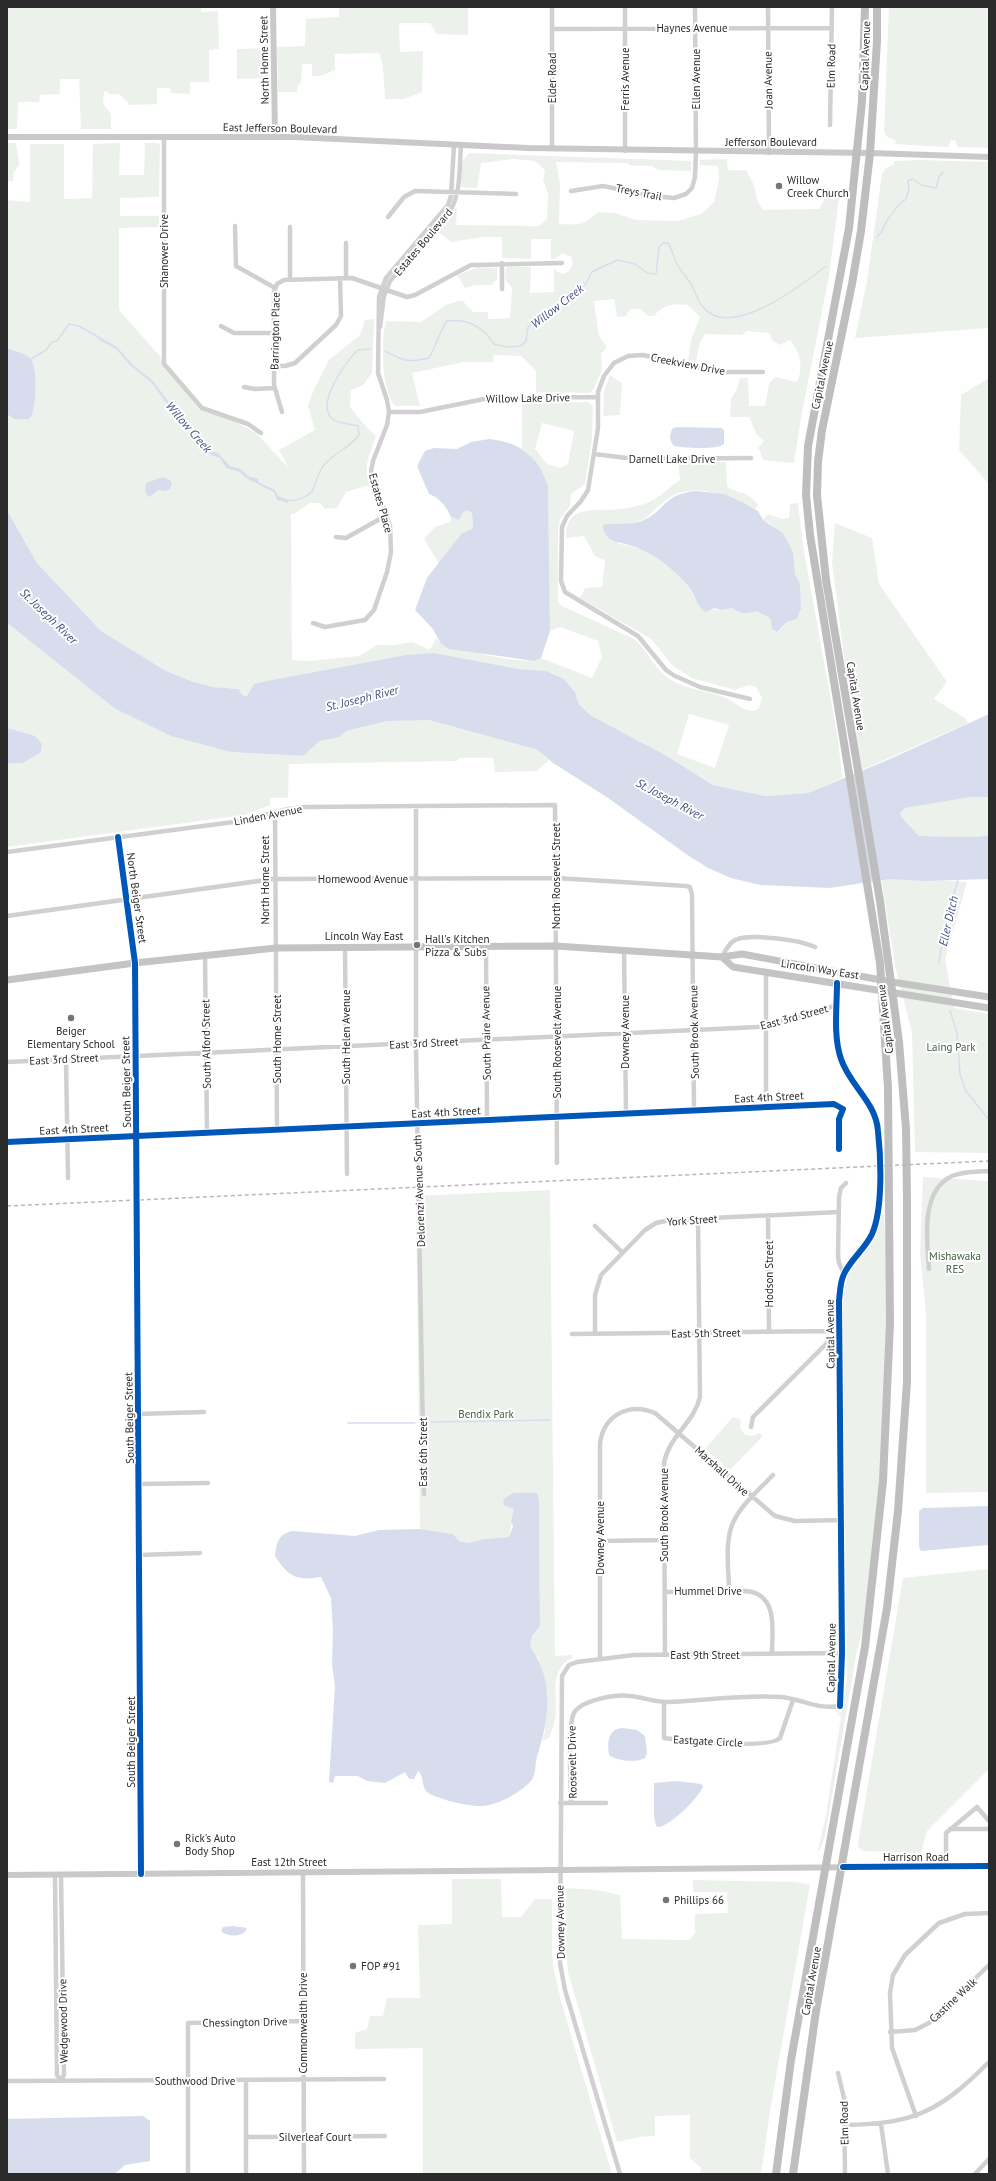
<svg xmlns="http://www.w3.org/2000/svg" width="996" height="2181" font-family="'PT Sans',sans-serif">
<rect width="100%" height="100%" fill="#fff"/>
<!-- green -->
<path fill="#ecf2eb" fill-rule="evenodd" d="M7 7H201V12L218 11 219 49 209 50V82H190V94L171 93 170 88H157V104L130 105 119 94H110L104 91 103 104 111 114V129H81L79 79H60V94L40 95 39 102H18L17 129H7Z
M339 7H468V35L437 34 430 23H399L400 52 423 51 422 92 404 99H385L383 66 379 53 335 54V70L320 76H312V64H302L301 83 298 85 297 92H278L277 47 305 46 306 19 339 17Z
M889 7H989V148L959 147H957L956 141 951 140 948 147H946L895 144 896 141 886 136 884 130Z
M269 48V78L237 79V49Z
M7 143H16L19 165 13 173V181H7Z
M120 143 119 175H144L145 143H157L160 145 159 197 120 198V216H159V227L119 228V310L159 355 165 368 200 406 228 418 256 433 289 468 279 450 315 430 308 406 314 389 329 360 360 335 365 320 374 319 372 373 363 385 351 390 350 407 368 429 376 436C369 457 363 463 370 485L346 492 337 508 325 509 320 503H310L294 514H291L292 660 310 661 359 656 377 645H395L412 642 428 649 431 648 436 638 441 644C463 649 523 667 541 658L592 678 602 657 598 641 560 627 550 631 548 486 527 452 522 449V402H589L593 407 592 440 585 484 571 494 570 506 560 519 558 529V602L562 606 634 639C648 650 654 668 668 678 685 690 706 690 724 697 735 701 741 711 754 711L759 708 762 698 756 687 749 685 735 690 692 678 673 666 651 639 580 598 585 588 602 587 605 560 595 556 584 536 566 538C566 502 597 512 620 509 629 508 639 506 647 503 660 498 669 487 680 480L678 463 726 462 727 486C740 496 746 489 758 505L755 509C733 497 693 481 669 498 642 518 648 526 610 523L619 544C648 547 673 567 690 589 694 594 696 602 700 608L721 610 732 608 738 612 756 611 770 618 772 629H781L787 622 797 619C798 616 801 612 801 608 803 591 785 535 771 524 769 522 765 521 763 520L768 514 782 519 789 518 790 504 798 503 803 546 838 739 842 778 808 793 765 796 713 785 665 755 590 715 579 704 575 692 564 679 546 671 519 669 434 653 404 655 266 681 254 685 247 696 242 695 239 689 213 687 191 681 166 671 101 631 37 563 7 510V200L30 202V144H64V199L92 198 93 144ZM542 423 574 431 568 464 560 468 547 464 535 449ZM689 714 729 725 715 768 677 754Z
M469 153 691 161V171L658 170 652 166H631L627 163 556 162 560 183 559 224C577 225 584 225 598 212L615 213 636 220 678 221 701 214 714 202 719 179 718 166 699 165 700 160 727 159 728 170H746L754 185 757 200 763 210 819 209 826 196 839 198 829 276 802 412 794 463 763 460 760 451 758 448 764 441 757 435 749 417H730L731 399 737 389 740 378H748L749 406H765L769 384 775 377 797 382C804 367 800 352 790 340L779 345 772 340 769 333 747 331 742 335 705 334 700 342 696 362 688 360 691 340 700 317 688 305C673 304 664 304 654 316H648L640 309H630L626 316 617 317 614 299 594 301 599 336 607 347 601 354 602 369 593 390 589 393 536 392V371L521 356 494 355 493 362H464L412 373 420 406H395C381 390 381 340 386 321L421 322 446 305 462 300 473 312H488V319L510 318 512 290 511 286 505 280 506 269 508 267H531L530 293 554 292V267L557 272 564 274 570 270 573 263 571 257 563 253 554 259H551V239H531V259L502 258V237H483L451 242 437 231 448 219 455 208 457 209 456 225 539 226 547 219 548 194 543 180 545 170 535 161 513 159 481 163 477 188 462 187 461 185 462 162Z
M919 160 989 162V328L855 338 867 281 882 174 885 169 894 164V161Z
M479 267 497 268V279L492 285H475L465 288 457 275Z
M610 375 622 383 620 415 603 416 604 391Z
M989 378V484L959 450 961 395Z
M467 510 472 513 473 528 461 534 439 563 424 539 435 527 450 522 451 517 459 520 463 513Z
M835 523 872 538 879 584 947 682 934 699 965 718 968 723 862 770 845 665 832 562Z
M7 623 114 708 231 752 303 756 320 741 340 737 346 731 387 721 409 720H429L538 750 549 760 537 771 495 772 493 758H459L457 761 289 764 288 798H270V805L244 815 7 847Z
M971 797H989V835L975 837 919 836 901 818 900 812 905 808Z
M881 877 967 882 945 959 954 1008 989 1014V1153L915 1152 912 1032 895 966Z
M923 1177 989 1181V1492L926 1493V1314L920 1253Z
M550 1190 555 1656 572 1655V1658C547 1671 559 1697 555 1720 554 1726 551 1732 549 1738L542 1741 545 1731 539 1659 530 1646 532 1636 540 1626 539 1499 537 1493H513L506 1506 512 1507 514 1509 509 1537 484 1539 469 1543 459 1541 453 1534 420 1529 416 1196Z
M882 1214H884C893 1351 881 1493 863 1630L857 1650 825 1836 819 1852 818 1850 826 1815 841 1717 832 1709 837 1713 842 1712 847 1677 842 1299 848 1275 872 1243Z
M733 1417 741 1420 740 1428 745 1435 752 1436 759 1433 763 1436 730 1470 705 1449Z
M989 1569V1769L927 1831 921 1853 863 1851 859 1848 858 1843 903 1578Z
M452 1879H501L502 1917H521L535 1899H552V1954L554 1970 561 2001 612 2174H423V2048L355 2049V2033L367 2029 370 2016H383L387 1998H420L418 1925 452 1924Z
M693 1880 796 1882 810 1885 771 2105 761 2174H700L701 2168 690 2158V2115L655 2116V2136L639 2137 617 2142 568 1972 565 1944 566 1888 597 1890 620 1895 622 1939 689 1940 695 1933V1914L728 1913 727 1892H693Z"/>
<!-- water -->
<path fill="#d8ddee" d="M99 337 117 347 133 365 153 381 178 414 186 420 191 428 200 433 203 440 212 451 219 454 230 466 241 469 248 476 258 479V482L275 490 278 496 288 500V503L277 500 274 492 246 478 240 472 226 468 220 458 211 455 202 445 196 434 191 433 182 420 176 417 152 383 130 365 116 349 98 339Z
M7 348C14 351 25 353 30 358 38 366 37 412 29 419H14L7 414Z
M678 427 722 428 724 430V444C717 450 684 448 674 446 669 441 669 434 673 428Z
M489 439C520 442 538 456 548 486L550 631 541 658 534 661 449 649 441 644 433 629 415 610 427 578 461 534 473 528 472 513 467 510 463 513 459 520 451 517C446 506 440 498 429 494L417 466 425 451 434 448 457 449 471 442Z
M163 477 170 480 172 483 170 489 165 491 158 490 150 497 148 496 145 491 146 483Z
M696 491 724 494 742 502 758 511 763 520 783 533 793 552 795 574 800 584 801 609 797 619 787 622 777 632 772 629 770 618 756 611C747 614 740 614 732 608L721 610 714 608 706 612C695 605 697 599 691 590 683 578 664 562 652 555 646 552 639 548 632 546 620 541 603 543 603 525 617 521 632 527 646 519 668 507 663 495 696 491Z
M7 510 37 563 101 631 166 671 191 681 213 687 239 689 242 695 247 696 254 684 266 681 405 655 434 653 519 669 546 671 564 679 575 692 579 704 590 715 665 755 713 785 765 796 808 793 890 759 989 714V797H971L905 808 900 813 902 818 919 836 975 837 989 835V879L924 881 889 879 830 888 760 885 731 878 708 868 686 854 608 798 553 763 538 750 429 720 387 721 346 731 340 737 320 741 303 756 231 752 171 736 114 708 7 623Z
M7 728 35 736 42 744 41 752 23 763H7Z
M513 1493H537L539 1499 540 1626 532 1636 530 1646C555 1682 549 1718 537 1757 535 1763 536 1772 533 1778 525 1790 503 1802 489 1805 475 1809 442 1800 430 1794 420 1789 425 1776 418 1771L414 1779H409L405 1772 385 1783 367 1781 358 1776H335L333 1783 329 1782 335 1686 332 1665 333 1630 331 1598 321 1577C296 1581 289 1577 275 1556 277 1542 278 1534 293 1531L355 1536 379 1530 420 1529 453 1534 459 1541 469 1543 484 1539 509 1537 513 1526 511 1521 514 1509 504 1505 503 1500Z
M989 1506V1545L921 1551 919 1546V1511L923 1508Z
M623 1728 637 1730 645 1736 647 1753 645 1758C637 1763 616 1761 609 1755 607 1742 608 1729 623 1728Z
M677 1781 701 1784 703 1786C700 1797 669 1827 658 1827L656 1826 654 1816V1783Z
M233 1926 247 1928C244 1938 227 1937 221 1931L223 1927Z
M143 2116 150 2121V2161L125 2165 115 2174H7V2119Z"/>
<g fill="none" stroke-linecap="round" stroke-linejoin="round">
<!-- stream -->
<path stroke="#d8ddee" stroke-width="1.5" d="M877 237C883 232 883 227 887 221 892 213 898 205 906 199L909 189 908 181 913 179 921 185 936 188 939 177 943 172
M385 351C405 361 406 363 429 358 436 346 439 333 447 321 468 318 483 327 494 344L507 347 521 346 526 341 528 327 551 312 573 291 585 285 592 272 604 266 618 260 635 264 647 273 656 274 659 247 663 243H668C672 249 673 255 676 262 680 271 689 279 693 288 696 294 698 302 703 307 730 341 802 285 826 266
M31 359 46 350 52 342 57 341 69 324 79 326 100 338
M286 500C295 502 306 498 312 491 317 483 317 471 326 463 336 452 351 447 359 435L358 426C351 424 340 424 334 420 313 406 346 361 358 350L370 349
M939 963 945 924 958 880
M950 1011 957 1033 960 1074 966 1091 989 1120
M431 1422 550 1420
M348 1423H415"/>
<!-- street -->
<path stroke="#d0d0d0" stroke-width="4.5" d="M552 7V149
M625 7V151
M768 7 769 153
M552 29 832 28
M830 125 832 7
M164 137V364L202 408 248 424 261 433
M571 191 603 186 653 196 674 198 686 194 692 188 695 177 696 152 695 7
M388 217 404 197 415 191 516 194
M235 226 236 266 275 288
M290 227V279
M346 278V243
M502 289V263
M221 326 234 333H273
M380 327 384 296 390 281 446 217C462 197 459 169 461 145
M274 366H285L295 363 336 325 341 316 340 278
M244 387 255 389 274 388
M282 412 274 385V292L277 284 284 280 352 278 407 297 415 295 471 265 562 263
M389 412H420L489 398 597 397
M594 454 635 459 751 458
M336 537 346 538 387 515
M313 623 325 627 365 620 374 610 387 572 391 552 390 526 371 471 373 461 387 425 389 412 387 400 378 373 379 297 386 278 448 205 451 196 454 145
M750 699 700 687 675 676 666 670 638 636 565 592 561 581 562 527 567 516 581 501 588 490 598 428V392L604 376 614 363 628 356 643 355 717 372H763
M416 806V1051L424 1494
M275 812 277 1130
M118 837 135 963
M7 852 241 821 288 809 305 807 555 805 557 1163
M7 916 273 879 556 878 686 886 690 887 692 895 694 1110
M486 946 487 1120
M345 947 347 1174
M624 950 626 1114
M205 955 207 1133
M722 957C725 951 728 944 735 940 750 933 800 940 815 947
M66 1059 68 1178
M7 1062 758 1027 838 1005
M766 1107V972
M136 1136 834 1104 843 1109 839 1119V1149
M768 1215 769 1332
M595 1226 622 1252
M929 1269C927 1240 920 1191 952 1176 964 1171 977 1172 989 1171
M844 1274 839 1263 838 1256 839 1197 841 1188 846 1183
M595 1333V1295L601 1275 645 1230 656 1223 670 1220 839 1212
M572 1334 839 1331
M138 1414 204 1412
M751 1427 753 1417 839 1331
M139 1484 208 1483
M600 1541 664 1540
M139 1555 200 1553
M729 1591C729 1572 725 1547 731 1528 737 1508 759 1490 773 1475
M665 1592 746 1591C779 1594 772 1631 772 1654
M665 1655 664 1463C669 1436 694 1423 700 1397L698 1219
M600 1659V1443C604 1415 629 1402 655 1413L775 1516 795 1521 842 1520
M664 1702V1738C683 1740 769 1750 780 1738L793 1700
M560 1803H606
M571 1803C571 1785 567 1725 574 1713 581 1700 616 1694 630 1696 642 1697 654 1702 666 1702 704 1701 742 1694 781 1697 802 1699 817 1710 840 1706L842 1653 839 1301C840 1292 840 1282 844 1274 851 1259 865 1249 872 1234 883 1209 881 1159 878 1131 876 1102 850 1086 841 1059 833 1036 837 1007 837 983
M950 1829H989
M946 1866V1833L977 1807 989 1821
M303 1872 304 2174
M55 1875 57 2075 61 2080
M890 2032 915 2030 929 2023 989 1965
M838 2073 844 2098 845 2174
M61 2080 64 2075 61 1875
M246 2080V2174
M7 2081 384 2079
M916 2116 892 2048 890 1993 893 1975 905 1955 939 1923 965 1914 989 1913
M881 2124 888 2174
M845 2125C915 2124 940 2111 989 2062
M246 2137 385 2136
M188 2174V2023L303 2021
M620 2174 565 1990 560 1963 562 1676 569 1665 577 1662 634 1655 842 1653
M975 2174 989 2159"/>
<!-- secondary -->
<path stroke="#c9c9c9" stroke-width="6" d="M273 7 275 137
M7 137H294L528 148 870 153 989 157
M135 963 141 1874
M7 1142 136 1136
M7 1875 989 1866"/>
<!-- primary -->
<path stroke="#c4c4c4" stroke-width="7" d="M722 957 733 967 989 1008
M7 980 135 963 276 948 556 946 722 957 742 954 892 982 989 997"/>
<!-- highway -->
<path stroke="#bebebe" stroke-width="8" d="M776 2174 791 2060 865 1647 883 1481 890 1323 888 1088 880 963 810 535 806 495 808 446 849 228 862 101 865 7
M793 2174 816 2011 887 1608 898 1511 907 1382V1199L906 1129 899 1042 880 901 826 580 817 495 818 462 822 430 852 284 861 231 870 153 877 41V7"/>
<!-- rail -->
<path stroke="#b8b8b8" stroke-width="1.5" stroke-dasharray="4 3" stroke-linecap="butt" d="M7 1206 989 1161"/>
<!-- cycleway casing -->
<g stroke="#fff" stroke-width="8">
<path id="cycleway" d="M118 837 135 963 141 1874
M837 983C837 1007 833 1036 841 1059 850 1086 876 1102 878 1131 881 1159 883 1209 872 1234 865 1249 851 1259 844 1274 840 1282 840 1292 839 1301L842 1653 840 1706
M7 1142 834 1104 843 1109 839 1119V1149
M843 1867 989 1866"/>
</g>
<!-- cycleway -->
<use href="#cycleway" stroke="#0057b8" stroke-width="6"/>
</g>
<!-- markers -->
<g fill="#757575" stroke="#fff" stroke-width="1.5">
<circle cx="779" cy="186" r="4"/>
<circle cx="417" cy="945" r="4"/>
<circle cx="71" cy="1018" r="4"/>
<circle cx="177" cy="1844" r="4"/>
<circle cx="666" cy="1900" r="4"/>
<circle cx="353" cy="1966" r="4"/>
</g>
<g text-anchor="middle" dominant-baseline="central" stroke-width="4" stroke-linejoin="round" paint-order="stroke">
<!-- street labels -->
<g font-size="11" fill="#2b2b2b" stroke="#fff">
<text x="692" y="28">Haynes Avenue</text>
<text transform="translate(865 56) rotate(-88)">Capital Avenue</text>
<text transform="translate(264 60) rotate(-91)">North Home Street</text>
<text transform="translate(831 66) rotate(-89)">Elm Road</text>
<text transform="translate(552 78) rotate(-90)">Elder Road</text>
<text transform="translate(625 79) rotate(-90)">Ferris Avenue</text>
<text transform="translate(696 79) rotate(-90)">Ellen Avenue</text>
<text transform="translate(768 80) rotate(-91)">Joan Avenue</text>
<text transform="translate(280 128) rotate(1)">East Jefferson Boulevard</text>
<text x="771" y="142">Jefferson Boulevard</text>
<text transform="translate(639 192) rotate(11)">Treys Trail</text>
<text transform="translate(423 242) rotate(-50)">Estates Boulevard</text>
<text transform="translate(164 251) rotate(-90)">Shanower Drive</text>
<text transform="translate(275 331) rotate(-89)">Barrington Place</text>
<text transform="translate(688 364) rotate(11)">Creekview Drive</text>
<text transform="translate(822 375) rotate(-78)">Capital Avenue</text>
<text transform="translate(528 398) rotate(-1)">Willow Lake Drive</text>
<text x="672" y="459">Darnell Lake Drive</text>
<text transform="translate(381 503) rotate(74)">Estates Place</text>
<text transform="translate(856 696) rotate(81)">Capital Avenue</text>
<text transform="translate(268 815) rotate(-11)">Linden Avenue</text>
<text transform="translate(556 876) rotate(-90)">North Roosevelt Street</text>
<text x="363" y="879">Homewood Avenue</text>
<text transform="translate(265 880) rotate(-90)">North Home Street</text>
<text transform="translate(137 898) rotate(82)">North Beiger Street</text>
<text x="364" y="936">Lincoln Way East</text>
<text transform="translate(820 969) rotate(9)">Lincoln Way East</text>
<text transform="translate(794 1017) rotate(-15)">East 3rd Street</text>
<text transform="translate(885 1019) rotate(-97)">Capital Avenue</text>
<text transform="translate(625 1032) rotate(-90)">Downey Avenue</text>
<text transform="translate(694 1032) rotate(-91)">South Brook Avenue</text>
<text transform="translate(486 1033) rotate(-91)">South Praire Avenue</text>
<text transform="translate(346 1037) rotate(-90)">South Helen Avenue</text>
<text transform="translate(277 1039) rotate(-90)">South Home Street</text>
<text transform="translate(557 1042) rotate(-90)">South Roosevelt Avenue</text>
<text transform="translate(424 1043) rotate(-3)">East 3rd Street</text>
<text transform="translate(206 1044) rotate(-91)">South Alford Street</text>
<text transform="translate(64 1059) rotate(-3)">East 3rd Street</text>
<text transform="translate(126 1082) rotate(-91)">South Beiger Street</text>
<text transform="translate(769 1097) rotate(-3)">East 4th Street</text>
<text transform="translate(446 1112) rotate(-3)">East 4th Street</text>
<text transform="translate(74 1129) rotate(-3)">East 4th Street</text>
<text transform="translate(419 1191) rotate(-92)">Delorenzi Avenue South</text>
<text transform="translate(692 1220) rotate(-4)">York Street</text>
<text transform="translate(769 1274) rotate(-90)">Hodson Street</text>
<text transform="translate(706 1333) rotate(-1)">East 5th Street</text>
<text transform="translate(830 1334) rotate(-91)">Capital Avenue</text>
<text transform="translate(129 1418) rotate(-91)">South Beiger Street</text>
<text transform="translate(423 1452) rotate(-90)">East 6th Street</text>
<text transform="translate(722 1471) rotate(42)">Marshall Drive</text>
<text transform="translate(664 1515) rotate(-90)">South Brook Avenue</text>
<text transform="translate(600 1538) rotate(-90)">Downey Avenue</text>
<text x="708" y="1591">Hummel Drive</text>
<text x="705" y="1655">East 9th Street</text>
<text transform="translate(831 1658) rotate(-89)">Capital Avenue</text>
<text transform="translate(708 1741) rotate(3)">Eastgate Circle</text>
<text transform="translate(131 1742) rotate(-90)">South Beiger Street</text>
<text transform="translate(572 1762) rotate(-91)">Roosevelt Drive</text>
<text x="916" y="1857">Harrison Road</text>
<text x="289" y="1862">East 12th Street</text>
<text transform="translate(560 1922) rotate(-91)">Downey Avenue</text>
<text transform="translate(811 1981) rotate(-80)">Capital Avenue</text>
<text transform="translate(953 2000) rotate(-43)">Castine Walk</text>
<text transform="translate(63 2021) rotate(-91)">Wedgewood Drive</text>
<text transform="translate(245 2022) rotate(-1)">Chessington Drive</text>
<text transform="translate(303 2023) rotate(-90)">Commonwealth Drive</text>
<text x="195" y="2081">Southwood Drive</text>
<text transform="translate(844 2123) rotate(-91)">Elm Road</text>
<text x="315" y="2137">Silverleaf Court</text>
</g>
<!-- poi labels -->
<g font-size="11" fill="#2b2b2b" stroke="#fff" text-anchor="start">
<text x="787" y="180">Willow<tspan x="787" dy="13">Creek Church</tspan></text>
<text x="425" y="939">Hall's Kitchen<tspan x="425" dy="13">Pizza &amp; Subs</tspan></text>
<text x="71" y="1031" text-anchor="middle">Beiger<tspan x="71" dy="13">Elementary School</tspan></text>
<text x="185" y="1838">Rick's Auto<tspan x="185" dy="13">Body Shop</tspan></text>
<text x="674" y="1900">Phillips 66</text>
<text x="361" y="1966">FOP #91</text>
</g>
<!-- park labels -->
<g font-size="11" fill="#41623e" stroke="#fff">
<text x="951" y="1047">Laing Park</text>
<text x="955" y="1256">Mishawaka<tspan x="955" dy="13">RES</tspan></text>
<text x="486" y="1414">Bendix Park</text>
</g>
<!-- water labels -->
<g font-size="12" font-style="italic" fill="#425384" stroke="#fff">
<text transform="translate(557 306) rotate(-38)">Willow Creek</text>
<text transform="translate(189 427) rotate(49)">Willow Creek</text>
<text transform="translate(49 616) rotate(44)">St. Joseph River</text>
<text transform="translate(362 698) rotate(-14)">St. Joseph River</text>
<text transform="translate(670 799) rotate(28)">St. Joseph River</text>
<text transform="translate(948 921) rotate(-77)">Eller Ditch</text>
</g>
</g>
<!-- border -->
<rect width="996" height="2181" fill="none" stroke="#2b2b2b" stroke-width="16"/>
</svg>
